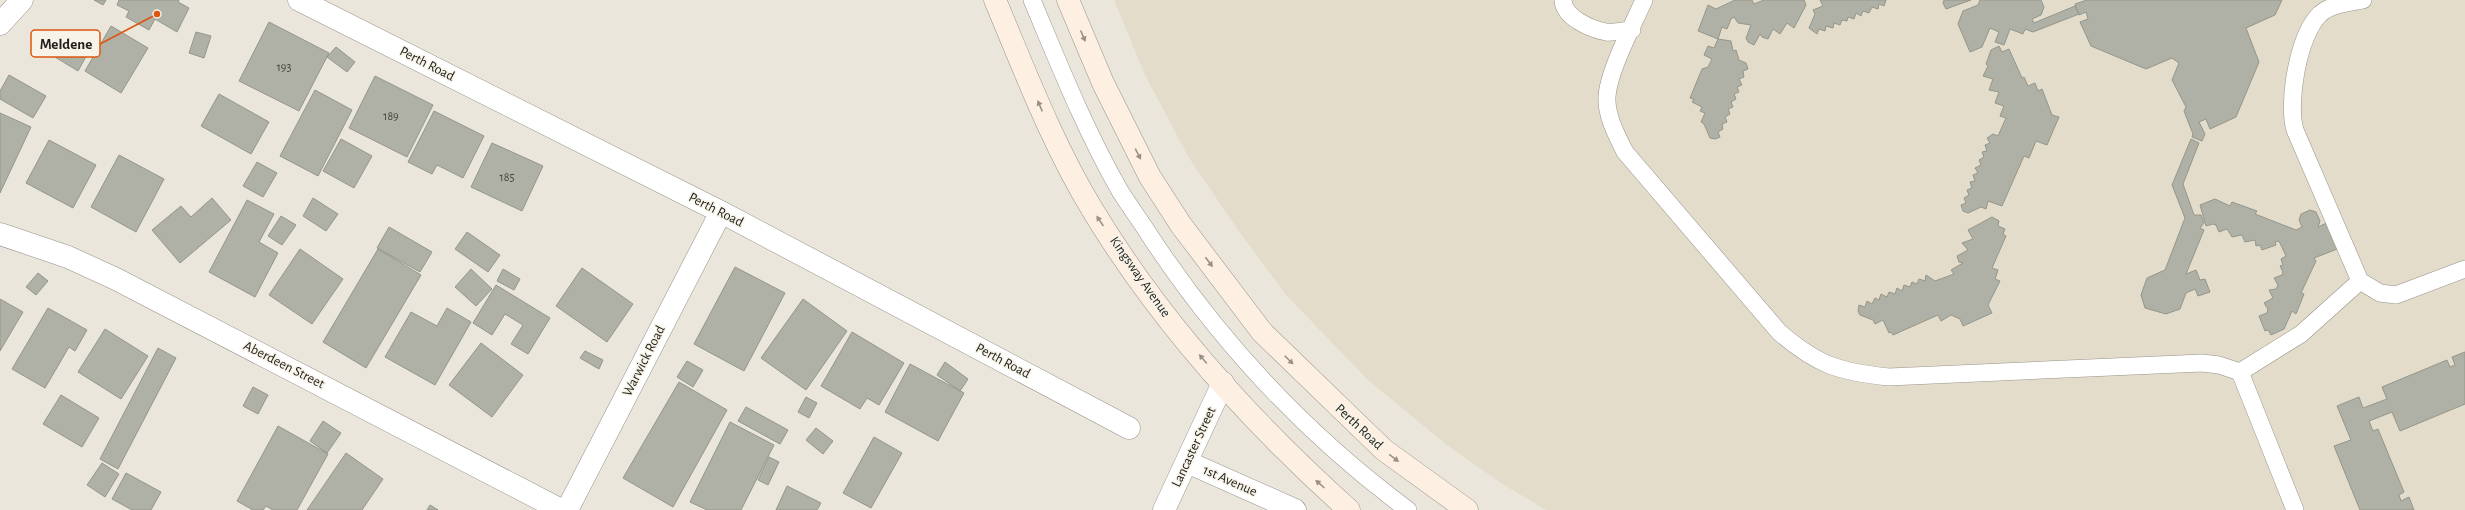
<svg xmlns="http://www.w3.org/2000/svg" width="2465" height="510" font-family="'Alegreya Sans',sans-serif">
<rect width="100%" height="100%" fill="#eae6db"/>
<!-- built -->
<path fill="#e3dcca" d="M1114 0H2465V510H1546L1501 483 1447 445 1368 380 1286 295 1238 230 1189 158 1145 75Z"/>
<!-- building -->
<path fill="#b0b1a6" stroke="#94968b" d="M94 0H106L103 5Z
M119 0H179L178 2 189 8 177 32 155 19 149 30 126 17 129 11 117 5Z
M1735 0H1752L1754 4 1764 0H1804L1806 5 1794 28 1787 23 1780 34 1773 29 1768 39 1762 37 1760 34 1754 45 1748 42 1746 38 1751 25 1738 23 1734 17 1731 19 1727 29 1722 27 1718 39 1698 31 1708 5 1716 9Z
M1820 0H1886L1884 6 1879 4 1878 9 1872 7 1869 13 1863 11 1861 16 1856 13 1854 19 1848 17 1847 21 1842 20 1840 25 1834 23 1833 28 1826 26 1825 31 1819 29 1817 34 1809 28 1815 14 1813 10 1823 6Z
M1944 0H1971L1946 9 1943 3Z
M1980 0H2041L2044 7 2041 15 2032 19 2034 23 2075 6 2079 14 2033 32 2025 29 2023 34 2010 29 2004 45 1995 42 1999 32 1990 28 1982 47 1970 52 1958 24 1963 11 1978 5Z
M2087 0H2282L2275 15 2246 28 2259 62 2236 117 2210 129 2206 119 2199 122 2205 134 2202 141 2192 137 2193 134 2184 111 2186 107 2172 80 2179 63 2172 58 2146 69 2091 46 2080 22 2088 19 2086 12 2079 15 2075 4Z
M269 22 329 53 299 111 239 81Z
M111 26 148 48 121 93 85 71Z
M70 31 93 44 78 71 55 57Z
M196 32 211 36 204 58 189 53Z
M1718 39 1731 41 1733 51 1736 50 1739 60 1746 63 1748 69 1743 71 1744 77 1739 79 1742 85 1737 87 1739 92 1734 94 1736 99 1731 102 1733 107 1728 109 1730 114 1725 117 1727 122 1722 124 1723 129 1718 132 1720 137 1715 139 1710 138 1704 124 1701 122 1705 113 1700 111 1702 107 1692 102 1694 99 1690 98 1702 69 1708 67 1712 59 1704 55 1708 46 1714 48Z
M1999 46 2002 52 2009 49 2022 78 2024 77 2028 86 2035 83 2038 91 2042 89 2052 115 2059 117 2047 145 2036 141 2029 158 2024 156 2002 206 1988 201 1986 209 1981 207 1968 213 1963 211 1961 205 1966 203 1964 198 1969 195 1967 190 1972 188 1970 182 1975 181 1973 175 1978 173 1975 168 1981 165 1979 160 1984 157 1982 152 1987 151 1985 145 1990 143 1987 138 1993 134 1998 136 2006 118 2000 116 2004 106 1995 103 1999 92 1989 90 1993 79 1983 76 1988 66 1986 64 1991 50Z
M336 47 355 62 347 72 327 57Z
M9 75 46 96 33 118 0 99V91Z
M375 76 433 105 407 157 349 128Z
M315 90 352 110 318 176 280 156Z
M219 94 269 122 251 154 201 126Z
M434 111 484 136 463 178 437 165 432 174 408 162Z
M0 113 31 127 0 193Z
M341 139 372 156 354 188 323 171Z
M2191 139 2199 143 2183 184 2194 215H2201L2204 223 2200 228 2204 230 2186 274 2196 270 2200 280 2205 279 2210 292 2198 296 2195 289 2186 293 2180 309 2166 314 2145 308 2141 295 2147 278 2165 270 2185 218 2172 185Z
M49 140 96 165 73 208 26 183Z
M492 143 543 166 522 211 471 187Z
M119 155 164 179 136 232 91 207Z
M257 162 277 173 263 197 243 186Z
M212 198 231 220 180 263 152 230 181 206 191 217Z
M313 198 338 214 326 231 303 216Z
M2215 199 2230 206 2232 202 2257 211 2255 214 2296 230 2302 227 2299 220 2301 214 2310 210 2316 212 2320 221 2318 227 2329 222 2340 248 2314 258 2316 261 2301 293 2304 294 2296 314 2292 311 2284 329 2271 335 2268 330 2265 331 2259 316 2267 313 2268 309 2264 303 2273 298 2269 290 2276 289 2278 285 2274 278 2282 275 2283 272 2280 266 2283 265 2281 259 2286 256 2279 241 2275 242 2276 245 2262 250 2260 245 2256 246 2255 240 2245 242 2242 235 2232 237 2227 229 2219 232 2216 225 2213 224 2206 226 2200 205Z
M247 200 274 214 259 242 278 253 255 297 209 272Z
M281 216 296 225 282 245 268 236Z
M1992 217 1999 221 1998 226 2005 229 2003 234 2006 236 1992 268 1998 270 1995 279 2000 281 1988 305 1992 313 1963 326 1960 319 1951 315 1941 321 1938 315 1893 335 1891 332 1889 333 1883 320 1875 324 1873 320 1860 315 1858 311 1859 305 1865 307 1867 301 1872 304 1875 298 1879 300 1881 294 1887 297 1889 292 1895 294 1897 288 1902 291 1904 285 1910 287 1912 282 1917 284 1919 279 1925 281 1926 275 1935 281 1954 274 1951 270 1963 263 1959 262 1957 256 1968 250 1962 243 1973 239 1968 230Z
M389 227 432 252 420 272 377 248Z
M467 232 500 255 488 272 455 249Z
M300 249 343 279 312 324 269 295Z
M378 249 421 275 366 368 323 342Z
M735 267 785 293 744 371 694 344Z
M582 268 633 304 607 342 556 306Z
M471 269 492 289 476 306 455 287Z
M503 269 520 279 514 290 497 281Z
M38 273 48 281 36 295 26 287Z
M496 285 550 318 528 354 511 344 523 325 505 314 492 335 473 323Z
M0 299 23 312 0 351Z
M803 299 847 331 806 390 761 358Z
M48 308 87 330 75 351 69 347 45 388 12 369Z
M447 308 471 322 435 385 385 357 411 312 437 326Z
M105 329 148 356 121 399 78 372Z
M852 332 904 363 879 405 867 398 860 409 821 386Z
M481 343 523 375 492 417 449 385Z
M158 348 176 358 118 469 100 459Z
M585 351 603 360 599 369 580 358Z
M2465 352V404L2400 431 2392 412 2369 421 2373 431 2378 429 2404 492 2399 495 2401 501 2409 497 2414 510H2360L2334 446 2351 440 2337 406 2359 397 2363 408 2387 399 2382 387 2447 360 2450 367 2455 365 2452 357Z
M687 361 703 370 693 387 677 377Z
M945 362 968 379 960 391 937 375Z
M910 364 964 393 938 441 885 412Z
M679 382 727 410 673 507 623 478Z
M253 387 268 395 258 414 243 406Z
M61 395 99 418 82 447 43 424Z
M806 397 817 403 809 418 798 412Z
M746 407 788 430 780 444 738 421Z
M323 421 341 433 327 453 310 441Z
M730 422 774 445 741 510H707L690 502Z
M278 426 328 454 297 510H273L266 506 263 510H253L237 501Z
M816 428 833 441 823 454 806 440Z
M874 437 902 453 871 508 843 493Z
M346 453 383 479 362 510H307Z
M769 457 779 462 768 485 758 480Z
M102 463 119 474 105 497 87 485Z
M126 473 161 492 151 510H132L112 499Z
M787 486 821 503 817 510H776Z
M430 505 438 510H427Z"/>
<g fill="none" stroke-linecap="round" stroke-linejoin="round">
<!-- service casing -->
<g stroke="#979389" stroke-width="18">
<path id="service" d="M1032 0C1059 64 1085 130 1120 191 1130 207 1142 223 1152 239 1221 343 1308 436 1408 510
M1563 0C1564 18 1591 29 1606 32 1614 33 1624 30 1632 30
M1644 0C1633 25 1608 72 1607 97 1606 116 1617 136 1625 152L1779 332C1817 365 1839 372 1889 377L2202 363 2219 365 2240 372 2295 510
M2360 281 2380 293 2396 295 2465 269
M2240 372 2301 334 2360 281 2295 130C2287 103 2298 35 2320 14 2331 4 2349 3 2363 0"/>
</g>
<!-- minor casing -->
<g stroke="#979389" stroke-width="23">
<path id="minor" d="M299 0 721 212 1129 428
M0 24 22 0
M0 234 68 257 116 279 561 510
M1187 462 1295 510
M567 510 721 212
M1164 510 1223 383"/>
</g>
<!-- secondary casing -->
<g stroke="#979389" stroke-width="23">
<path id="secondary" d="M995 0C1025 71 1052 143 1092 209 1160 322 1251 422 1349 510
M1068 0 1103 83 1150 177 1181 225 1262 332 1384 450 1467 510"/>
</g>
<!-- service -->
<use href="#service" stroke="#fff" stroke-width="17"/>
<!-- minor -->
<use href="#minor" stroke="#fff" stroke-width="22"/>
<!-- secondary -->
<use href="#secondary" stroke="#fdefe2" stroke-width="22"/>
</g>
<!-- one-way arrows -->
<defs><path id="oneway-solid" d="M-6-.8H1V-3.2L6.5 0L1 3.2V.8H-6Z"/></defs>
<g fill="#999188">
<use href="#oneway-solid" transform="translate(1083 36) rotate(67)"/>
<use href="#oneway-solid" transform="translate(1040 106) rotate(-113)"/>
<use href="#oneway-solid" transform="translate(1138 154) rotate(62)"/>
<use href="#oneway-solid" transform="translate(1100 221) rotate(-124)"/>
<use href="#oneway-solid" transform="translate(1209 262) rotate(53)"/>
<use href="#oneway-solid" transform="translate(1203 359) rotate(-130)"/>
<use href="#oneway-solid" transform="translate(1289 360) rotate(45)"/>
<use href="#oneway-solid" transform="translate(1394 458) rotate(37)"/>
<use href="#oneway-solid" transform="translate(1320 484) rotate(-138)"/>
</g>
<g text-anchor="middle" dominant-baseline="central" stroke-width="3" stroke-linejoin="round" paint-order="stroke">
<!-- number labels -->
<g font-size="12" fill="#43433d">
<text x="284" y="67">193</text>
<text x="391" y="116">189</text>
<text x="507" y="177">185</text>
</g>
<!-- street labels -->
<g font-size="14" fill="#1f1e1a" stroke="#f8f3e8">
<text transform="translate(427 64) rotate(27)">Perth Road</text>
<text transform="translate(716 210) rotate(27)">Perth Road</text>
<text transform="translate(1140 277) rotate(55)">Kingsway Avenue</text>
<text transform="translate(644 361) rotate(-63)">Warwick Road</text>
<text transform="translate(1003 361) rotate(28)">Perth Road</text>
<text transform="translate(284 365) rotate(27)">Aberdeen Street</text>
<text transform="translate(1359 427) rotate(43)">Perth Road</text>
<text transform="translate(1194 447) rotate(-65)">Lancaster Street</text>
<text transform="translate(1230 481) rotate(24)">1st Avenue</text>
</g>
</g>
<!-- callouts -->
<path fill="none" stroke="#de560d" stroke-width="1.5" d="M157 14L100 44"/>
<circle fill="#de560d" stroke="#f8f3e8" stroke-width="1.5" cx="157" cy="14" r="4"/>
<rect fill="#f8f3e8" stroke="#de560d" stroke-width="1.5" x="31" y="30" width="69" height="27" rx="4"/>
<g font-size="15" text-anchor="middle" font-weight="bold" fill="#1f1e1a">
<text x="66" y="49">Meldene</text>
</g>
</svg>
